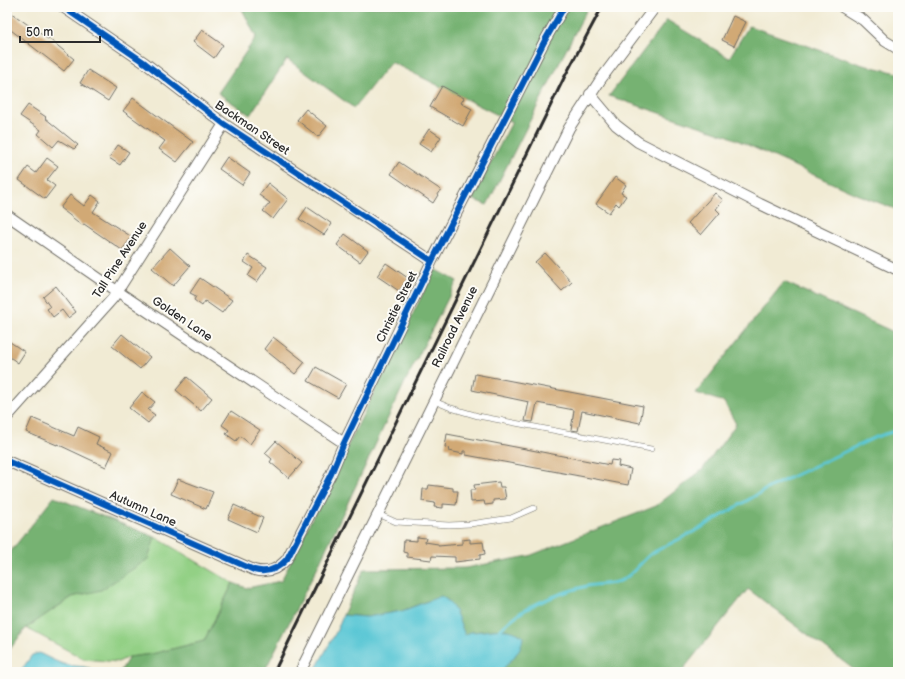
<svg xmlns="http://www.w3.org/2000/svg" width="905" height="679" font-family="'Balsamiq Sans',sans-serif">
<rect width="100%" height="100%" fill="#fdfcf7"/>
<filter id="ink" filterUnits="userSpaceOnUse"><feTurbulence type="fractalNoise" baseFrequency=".025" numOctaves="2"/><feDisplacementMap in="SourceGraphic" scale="8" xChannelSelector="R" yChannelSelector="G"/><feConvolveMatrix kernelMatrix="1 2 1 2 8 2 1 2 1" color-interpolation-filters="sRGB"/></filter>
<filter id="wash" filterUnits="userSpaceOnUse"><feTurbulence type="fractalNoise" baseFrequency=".012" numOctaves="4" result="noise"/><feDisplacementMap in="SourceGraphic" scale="16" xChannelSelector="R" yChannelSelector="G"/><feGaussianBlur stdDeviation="0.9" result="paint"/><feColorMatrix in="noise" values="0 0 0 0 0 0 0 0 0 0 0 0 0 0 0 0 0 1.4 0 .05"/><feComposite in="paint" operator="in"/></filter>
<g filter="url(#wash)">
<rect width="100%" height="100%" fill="#f1ebd4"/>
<!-- green -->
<path fill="#93d085" stroke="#5f7e58" d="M155 537 233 583 204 641 152 654 129 657 118 662 84 659 26 628 72 597 104 588 147 559Z"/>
<!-- forest -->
<path fill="#76b272" stroke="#506e4e" d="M241 7H588L487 205 472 199 512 122 391 62 354 108 287 59 250 115 218 93 256 37Z
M667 20 729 58 749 26 863 65 898 73V210L856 194 726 135 609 96Z
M435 269 457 281 406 380 316 570 264 672H120L129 657 152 654 204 641 233 583 247 588 281 581Z
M784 282 898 334V672H857L748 589 681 672H500L515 656 506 629 470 632 465 635 448 600 425 602 402 611 367 617 343 615 364 569 465 568 529 556 656 506 702 470 736 424 724 402 696 393Z
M54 497 155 537 148 559 101 590 72 597 26 628 7 653V556Z"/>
<!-- water -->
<path fill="#5cc7d5" stroke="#447980" d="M441 596C455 603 459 621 465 635L470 632C487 632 509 624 523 637 522 652 509 662 500 672H314L336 632 343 615 367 617 402 611Z
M39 653C47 657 55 661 63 664 74 667 88 665 97 672H20L32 655Z"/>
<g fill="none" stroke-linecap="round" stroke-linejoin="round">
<!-- stream -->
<path stroke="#5cc7d5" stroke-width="3" d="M500 630C505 625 510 620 516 616 533 603 566 591 587 586 598 584 610 585 620 581 633 576 641 561 652 553L699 529 770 487 876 437 898 430"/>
</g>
<g id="blocks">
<!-- building -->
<path fill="#d1a975" d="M10 12 48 39V38L74 59 64 71 7 27V16Z
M733 16 746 22 734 46 722 40Z
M202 30 223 45 214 58 193 42Z
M88 70 116 88 108 101 80 83Z
M442 86 464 98 461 103 472 109 463 126 430 107Z
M133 98 193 142 177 162 159 149 165 141 123 111Z
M28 105 46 117 45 118 78 145 74 149 59 140 53 147 38 134 41 130 20 116Z
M306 109 327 126 318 137 297 120Z
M429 129 441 137 431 152 419 144Z
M118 145 129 152 120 165 109 158Z
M227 157 250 173 242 185 219 169Z
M47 158 58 166 47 180 55 186 45 199 19 180 28 167 36 173Z
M399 162 441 190 433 203 391 174Z
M615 177 626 185 621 193 626 196 619 206 616 203 609 213 596 204Z
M268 183 288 199 273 219 263 211 270 203 259 195Z
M715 193 723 200 716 209 720 213 701 235 688 223Z
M70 195 84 206 92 195 100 201 93 212 132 237 122 250 84 224 82 225 60 208Z
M307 207 332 224 324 235 299 219Z
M345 234 368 251 360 262 337 245Z
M170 248 190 266 173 286 152 268Z
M545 253 572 282 562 291 535 262Z
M248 255 267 267 257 282 248 276 253 268 244 262Z
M386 263 408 278 399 291 377 276Z
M200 278 232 300 222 313 205 301 202 306 194 300 196 296 190 293Z
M56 286 76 312 68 318 62 310 53 317 47 309 50 307 43 297Z
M122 334 150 357 140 369 112 346Z
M273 337 305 362 295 374 264 349Z
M7 340 25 352 18 363 7 355Z
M316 367 346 384 338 398 308 381Z
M475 374 643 406 640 423 582 411 578 431 571 430 574 410 537 403 533 422 525 421 529 402 472 390Z
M187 377 212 398 201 411 176 390Z
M142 392 155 402 148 410 155 415 148 423 129 408Z
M231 411 260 430 250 444 240 436 236 441 226 434 229 430 222 425Z
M32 418 74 436 78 427 99 437 96 444 113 452 106 467 57 444V445L26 432Z
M447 434 610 465 611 460 619 461 618 466 631 469 628 485 466 455V451H463V454L449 451 450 448 445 447Z
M276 441 302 463 289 478 270 462 272 459 265 453Z
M178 479 213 492 206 509 171 494Z
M499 482 500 487H504L506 499 493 500V504L485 505 484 501 471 502 470 490H475L474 485Z
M429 485 453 488V491H458L456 505 443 504V508L434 507 435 503 422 501 423 489H428Z
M234 505 263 518 257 532 228 519Z
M417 537 426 538 425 542 438 544V546L462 544V540L470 539V543L483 542 485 554 480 555V559L455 562V557L432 556 431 560 407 557V553L403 552 404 540 417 541Z"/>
</g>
</g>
<g filter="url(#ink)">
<use href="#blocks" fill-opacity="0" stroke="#706e66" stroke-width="1"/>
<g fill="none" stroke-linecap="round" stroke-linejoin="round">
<!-- service casing -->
<g stroke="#706e66" stroke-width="6">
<path id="service" d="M434 401 451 408 478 416 651 449
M378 514 396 522 449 525 470 524 511 518 534 508"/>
</g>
<!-- minor casing -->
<g stroke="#706e66" stroke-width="12">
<path id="minor" d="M63 7 145 63 224 124 432 261
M842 7 863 20 885 41 898 49
M590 94 616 125 638 142 760 204 898 270
M7 215 117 291 344 443
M7 417 113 298 224 124
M7 461 254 570C268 574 278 569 287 559L331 474 344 443 432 261 544 42 564 7
M300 672 569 128 601 79 655 7"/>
</g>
<!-- service -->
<use href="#service" stroke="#fff" stroke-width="5"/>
<!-- minor -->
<use href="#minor" stroke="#fff" stroke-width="10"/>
<!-- rail -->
<path stroke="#2b2b2b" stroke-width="3" d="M274 672 564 78 602 7"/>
<!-- cycleway casing -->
<g stroke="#fdfcf7" stroke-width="8">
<path id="cycleway" d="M63 7 145 63 224 124 432 261
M7 461 254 570C268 574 278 569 287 559L331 474 344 443 432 261 544 42 564 7"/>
</g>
<!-- cycleway -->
<use href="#cycleway" stroke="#0057b8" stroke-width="6"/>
</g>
</g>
<g text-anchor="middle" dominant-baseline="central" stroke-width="4" stroke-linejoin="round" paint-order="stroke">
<!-- street labels -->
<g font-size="12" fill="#2b2b2b" stroke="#fdfcf7">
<text transform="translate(252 128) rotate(34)">Backman Street</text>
<text transform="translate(120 260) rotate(-57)">Tall Pine Avenue</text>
<text transform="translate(397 307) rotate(-64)">Christie Street</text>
<text transform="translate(182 319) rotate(34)">Golden Lane</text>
<text transform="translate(455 327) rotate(-64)">Railroad Avenue</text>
<text transform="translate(143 509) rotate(24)">Autumn Lane</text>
</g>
</g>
<!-- margin -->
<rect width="905" height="679" fill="none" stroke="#fdfcf7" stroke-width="24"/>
<!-- scale -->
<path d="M20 36v6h80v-6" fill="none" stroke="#2b2b2b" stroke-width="2"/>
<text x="26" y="36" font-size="12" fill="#2b2b2b" stroke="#fdfcf7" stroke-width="3" paint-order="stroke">50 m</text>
</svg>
